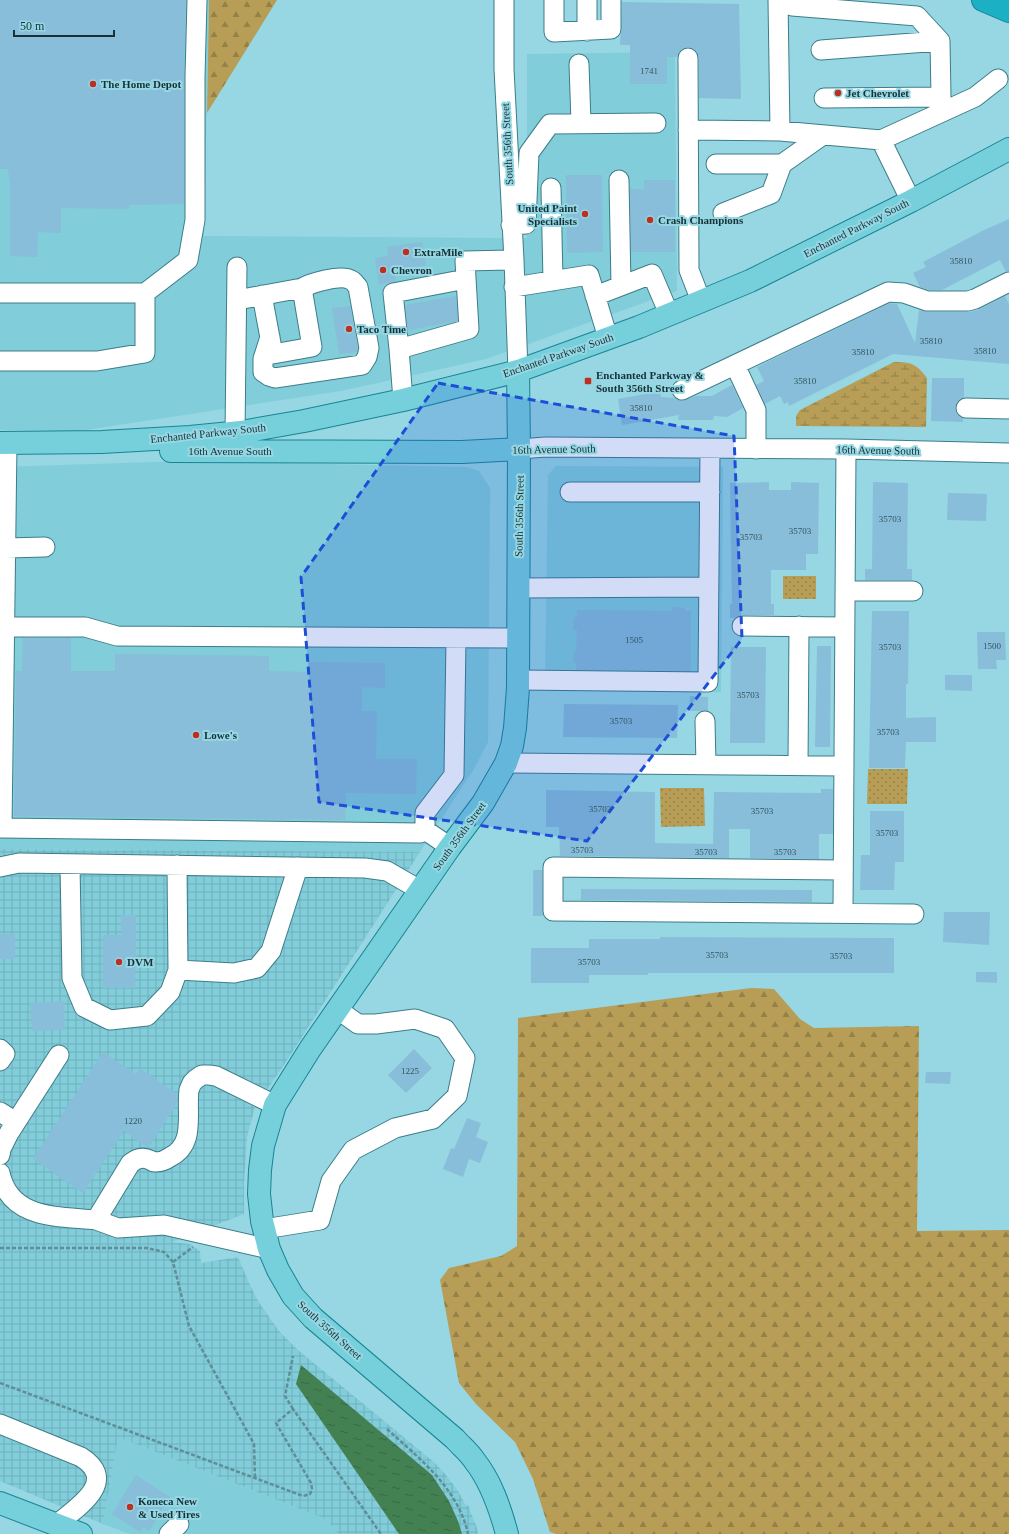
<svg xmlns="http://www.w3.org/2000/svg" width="1009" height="1534" font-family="'Times New Roman',serif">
<defs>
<pattern id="industrial-grid" width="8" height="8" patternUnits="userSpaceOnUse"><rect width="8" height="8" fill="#81cdda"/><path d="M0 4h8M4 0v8" fill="none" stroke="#6fb0bc"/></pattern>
<pattern id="forest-firs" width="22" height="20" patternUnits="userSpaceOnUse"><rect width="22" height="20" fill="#b79d56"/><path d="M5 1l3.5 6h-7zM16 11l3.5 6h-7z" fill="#948148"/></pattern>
<pattern id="wetland-marsh" width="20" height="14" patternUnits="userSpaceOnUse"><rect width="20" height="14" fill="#b79d56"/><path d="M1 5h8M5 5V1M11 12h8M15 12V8" fill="none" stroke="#948148"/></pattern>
<pattern id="park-dots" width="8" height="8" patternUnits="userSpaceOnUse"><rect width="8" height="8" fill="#b79d56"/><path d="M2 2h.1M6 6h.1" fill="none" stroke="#948148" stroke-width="1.8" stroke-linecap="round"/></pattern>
<pattern id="water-ripples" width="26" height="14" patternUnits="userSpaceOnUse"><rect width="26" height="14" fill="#438152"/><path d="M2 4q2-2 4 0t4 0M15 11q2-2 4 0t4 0" fill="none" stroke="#376a45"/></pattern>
</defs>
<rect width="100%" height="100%" fill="#96d7e3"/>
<!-- built -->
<path fill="#81cdda" d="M0 0H209L204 236 527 238V54L675 52 677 291 486 359 341 391 79 431 0 430Z
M185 461 467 467 479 471 490 488 488 742 475 767 420 852 0 849V467Z
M556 466 723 467 721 692 545 691 548 475Z
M118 1437 328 1520 338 1534H130L103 1524Z"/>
<!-- industrial -->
<path fill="url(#industrial-grid)" d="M0 849 420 852 284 1065 255 1107 247 1137 244 1183V1214L172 1242 190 1244 200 1251 201 1263 238 1257 250 1285 258 1301 279 1331 298 1350 435 1463 446 1475 458 1491 466 1506 468 1505 477 1528 478 1534H338L328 1520 118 1437 103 1524 0 1481Z"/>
<!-- forest -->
<path fill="url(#forest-firs)" d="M209 0H277L207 113Z
M751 988 774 989 800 1019 814 1028 919 1026 917 1231 1009 1230V1534H556L550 1532 533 1479 515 1442 476 1404 459 1383 440 1280 449 1268 501 1256 517 1246 518 1018Z"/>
<!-- wetland -->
<path fill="url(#wetland-marsh)" d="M894 362C912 362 916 364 927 378L926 427 796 426V416L800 410Z"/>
<!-- park -->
<path fill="url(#park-dots)" d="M783 576H816V599H783Z
M868 769H908L907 804H867Z
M660 788H704L705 826 661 827Z"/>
<!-- water -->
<path fill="url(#water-ripples)" d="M301 1365 432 1475 449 1501 458 1521 462 1534H399L296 1384Z"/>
<!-- building -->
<path fill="#88bed9" d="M0 0H186L184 77V204L129 205V209L61 208V233L38 232 37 257 10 256V184L8 169H0Z
M622 2 739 4 741 99 699 98V58L697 52 694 49 688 47 682 49 679 52 677 57H667V84H630V45H620Z
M566 175H602L603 252 567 253Z
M644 180H675V252H631L630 189H644Z
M1009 219V271L1006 272 1000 260 942 290H929L920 287 913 273 926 267 923 262 982 231Z
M422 242 426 265 395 270 396 281 379 285 375 258 388 256 387 247Z
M456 296 458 321 408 330 405 305Z
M1005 296 1009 304V364L893 354 789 406 788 402 784 404 780 396 765 404 756 385 764 381 757 367 890 303 897 304 915 343 919 310 927 312H971L980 309Z
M350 306 358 348 357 352 339 354 332 308Z
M932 378H964V398L957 402 955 408 957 414 963 418V422L931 421Z
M732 385 743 408 727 417 714 416 713 420H678L679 415 622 425 618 399 645 394 644 389 659 387 661 397 674 398 682 401 696 396H712Z
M769 482V490H791V482L819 483 818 554H806V570H771V604H774V615H742L734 618H730V604H732L730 483Z
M873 482 908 483 907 569H912V580H865V569H872Z
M948 493 987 494 986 521 947 520Z
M672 607 685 608V611H691V671L576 670V663H573L574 651H576L577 630 573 629 574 617H577V610L672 611Z
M872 611H909L908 684H906V718L936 717V742H906L905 768H869Z
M977 632H1005L1006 660H996L997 669H978Z
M23 638H71V671H115V654L269 656V671L309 672V662L385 663V688L362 687V711H377L376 759H417L416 794 346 793 345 820 14 816 16 671H22Z
M817 646H831L830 747H815Z
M731 647H766L765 743H730Z
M945 675H972V691L945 690Z
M690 696 708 697V711H689Z
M564 704 678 705 677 738 563 737Z
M821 789H833V834H819V859L750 858V829H729V858L560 856 559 827H546V790L655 792V843L713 844 714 792 821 793Z
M870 811H904V862H895L894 890H860L861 855H870Z
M533 870H542L543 916H533Z
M581 889 812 890V902L581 900Z
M944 912H990L989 945 943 942Z
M121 915H136L135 988H103V935H121Z
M0 934H15V959H0Z
M660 937 894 938V973H648V975H589V983H531V948H589V939H660Z
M976 972H997V983L976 982Z
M64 1001 65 1030 32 1031 30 1003Z
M414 1049 432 1068 406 1093 388 1075Z
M103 1052 136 1074 140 1068 178 1095 177 1103 148 1148 124 1131 83 1193 33 1159Z
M926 1072H951L950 1084 925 1083Z
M467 1118 481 1123 476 1137 488 1142 480 1163 469 1159 463 1177 443 1169 451 1148 454 1149Z
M136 1475 170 1497 149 1531 143 1527 140 1532 112 1514Z"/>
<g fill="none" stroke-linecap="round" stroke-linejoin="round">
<!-- minor casing -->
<g stroke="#3c7d89" stroke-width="21">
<path id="minor" d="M504 0V69L514 260 518 371
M554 0V32L611 29V0
M778 0 780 131
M785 0 792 6 917 16 940 41 941 97 938 114
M587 31V0
M821 50 940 41
M688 58 689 270 701 301
M579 64 581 123
M824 98 941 97
M688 130 780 131 881 140 975 97 998 79
M881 140 911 201
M716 164H782
M619 180 621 285
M551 188 553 281
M723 213 771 194 782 164 823 135
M511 225 526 224 529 153 550 124 656 123
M466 279 393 293 399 349 469 329 465 261 514 260
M514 287 589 275 608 338
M0 293H145V353L97 361H0
M145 293 188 260 195 220V77L197 0
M595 296 652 274 669 314
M237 300 302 288 312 347 273 354 262 295
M270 337 263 359V372L269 376 275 378 362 365 367 357 369 348 358 287C356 285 354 281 351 280 341 274 311 283 302 288
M399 349 403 400
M735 365 756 410V449
M682 390 888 292 904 293 927 301H968L975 299 1009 282
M966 408 1009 409
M235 433 237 267
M519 449 546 447 846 449 1009 453
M570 492H710
M6 548 45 547
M518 588 709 587
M845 591H913
M742 626 845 627
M6 627H85L117 636 518 638
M518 680 708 682 710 449
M705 721 706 765
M506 763 844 766
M798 766 799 626
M0 828 420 833 425 830
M2 828 7 443
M450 847 425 830V813L454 775 456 638
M70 864 72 978 84 1007 110 1020 147 1016 170 992 178 970 177 865
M0 867 19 863 365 868 387 871 420 890
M843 870 553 867V911L914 914
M843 913 846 449
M178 970 234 973 257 968 271 951 298 867
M0 1049 5 1054 0 1061
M0 1112 16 1122
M0 1155 1 1149 9 1133 59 1055
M0 1173C10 1220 58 1216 96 1220L130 1164C135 1159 142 1156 150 1160 153 1161 152 1162 155 1162 160 1162 166 1160 170 1157 196 1144 186 1114 189 1090L192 1083 196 1079 202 1075H209L216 1076 275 1105
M96 1220 118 1228 164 1225 269 1249
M264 1229 320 1220 331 1181 353 1150 395 1128 433 1119 457 1096 465 1058 445 1029 415 1019 376 1024H358L337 1009
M0 1424 81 1457C119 1481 78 1507 57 1524
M169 1534 179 1524"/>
</g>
<!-- major casing -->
<g stroke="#1a8493" stroke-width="24">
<path id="major" d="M0 443 102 442 190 437 241 432 304 421 403 400 518 371 639 327 750 281 911 201 1009 149
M171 451 462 452 519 449
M0 1503 81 1534
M507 1534C500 1508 491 1481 474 1460 469 1452 461 1446 455 1439L313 1318 293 1296 278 1270 269 1249 262 1221 259 1194 260 1170 263 1146 275 1105 310 1049 450 847 483 803 506 763 512 746 515 728 518 688 519 449 518 371"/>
</g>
<!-- highway casing -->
<g stroke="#1a8493" stroke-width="24">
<path id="highway" d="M983 0 1009 11"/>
</g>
<!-- path -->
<path stroke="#5e8e97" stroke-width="2.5" stroke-dasharray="4 2" stroke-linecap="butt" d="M0 1248H147L164 1252 173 1262 189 1326 254 1444 255 1478
M173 1262 193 1247
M0 1383 303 1496 310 1494 312 1489 311 1483 276 1423 293 1409 381 1534
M293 1409 285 1396 293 1356
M387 1429C420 1459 458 1488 468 1534"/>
<!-- minor -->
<use href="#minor" stroke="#fff" stroke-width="19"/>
<!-- major -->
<use href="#major" stroke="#76d0dc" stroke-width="22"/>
<!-- highway -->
<use href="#highway" stroke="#1bb0c4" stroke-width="22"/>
</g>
<!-- marked area -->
<path fill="#1d4ed8" fill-opacity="0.2" stroke="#1d4ed8" stroke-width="3" stroke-dasharray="8 5" stroke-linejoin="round" d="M438 383 734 436 742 639 587 841 319 802 301 577Z"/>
<!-- markers -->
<g fill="#bd3021" stroke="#96d7e3" stroke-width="1.5">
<circle cx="93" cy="84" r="4"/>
<circle cx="838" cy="93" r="4"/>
<circle cx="585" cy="214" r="4"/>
<circle cx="650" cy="220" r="4"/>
<circle cx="406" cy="252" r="4"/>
<circle cx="383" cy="270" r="4"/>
<circle cx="349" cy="329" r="4"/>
<rect x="584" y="377" width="8" height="8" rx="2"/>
<circle cx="196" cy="735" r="4"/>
<circle cx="119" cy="962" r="4"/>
<circle cx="130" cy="1507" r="4"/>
</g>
<g text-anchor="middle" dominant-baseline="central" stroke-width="4" stroke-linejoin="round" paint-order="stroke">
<!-- number labels -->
<g font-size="9" fill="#335560">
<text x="649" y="71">1741</text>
<text x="961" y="261">35810</text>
<text x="931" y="341">35810</text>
<text x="985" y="351">35810</text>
<text x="863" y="352">35810</text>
<text x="805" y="381">35810</text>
<text x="641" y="408">35810</text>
<text x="890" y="519">35703</text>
<text x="800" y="531">35703</text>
<text x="751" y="537">35703</text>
<text x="634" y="640">1505</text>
<text x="992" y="646">1500</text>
<text x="890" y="647">35703</text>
<text x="748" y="695">35703</text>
<text x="621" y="721">35703</text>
<text x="888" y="732">35703</text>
<text x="600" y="809">35703</text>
<text x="762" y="811">35703</text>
<text x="887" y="833">35703</text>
<text x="582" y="850">35703</text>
<text x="706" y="852">35703</text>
<text x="785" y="852">35703</text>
<text x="717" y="955">35703</text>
<text x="841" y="956">35703</text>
<text x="589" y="962">35703</text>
<text x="410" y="1071">1225</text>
<text x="133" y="1121">1220</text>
</g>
<!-- poi labels -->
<g font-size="11" font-weight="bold" fill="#173237" stroke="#96d7e3" text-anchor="start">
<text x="101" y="84">The Home Depot</text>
<text x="846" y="93">Jet Chevrolet</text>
<text x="577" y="208" text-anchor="end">United Paint<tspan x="577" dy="13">Specialists</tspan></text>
<text x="658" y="220">Crash Champions</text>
<text x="414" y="252">ExtraMile</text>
<text x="391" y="270">Chevron</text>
<text x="357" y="329">Taco Time</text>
<text x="596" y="375">Enchanted Parkway &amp;<tspan x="596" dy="13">South 356th Street</tspan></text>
<text x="204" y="735">Lowe's</text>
<text x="127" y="962">DVM</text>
<text x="138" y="1501">Koneca New<tspan x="138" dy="13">&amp; Used Tires</tspan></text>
</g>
<!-- street labels -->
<g font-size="11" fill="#173237" stroke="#96d7e3">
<text transform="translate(507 144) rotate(-93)">South 356th Street</text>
<text transform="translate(856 228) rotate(-27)">Enchanted Parkway South</text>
<text transform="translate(558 355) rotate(-19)">Enchanted Parkway South</text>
<text transform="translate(208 433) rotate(-6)">Enchanted Parkway South</text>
<text transform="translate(554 449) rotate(-1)">16th Avenue South</text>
<text transform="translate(878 450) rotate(1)">16th Avenue South</text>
<text x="230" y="451">16th Avenue South</text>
<text transform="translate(519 516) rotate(-89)">South 356th Street</text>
<text transform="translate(459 836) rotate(-54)">South 356th Street</text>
<text transform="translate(330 1330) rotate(42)">South 356th Street</text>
</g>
</g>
<!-- scale -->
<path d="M14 30v6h100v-6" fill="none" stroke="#173237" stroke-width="2"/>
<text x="20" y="30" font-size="12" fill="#173237" stroke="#96d7e3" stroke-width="3" paint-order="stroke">50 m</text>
</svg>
